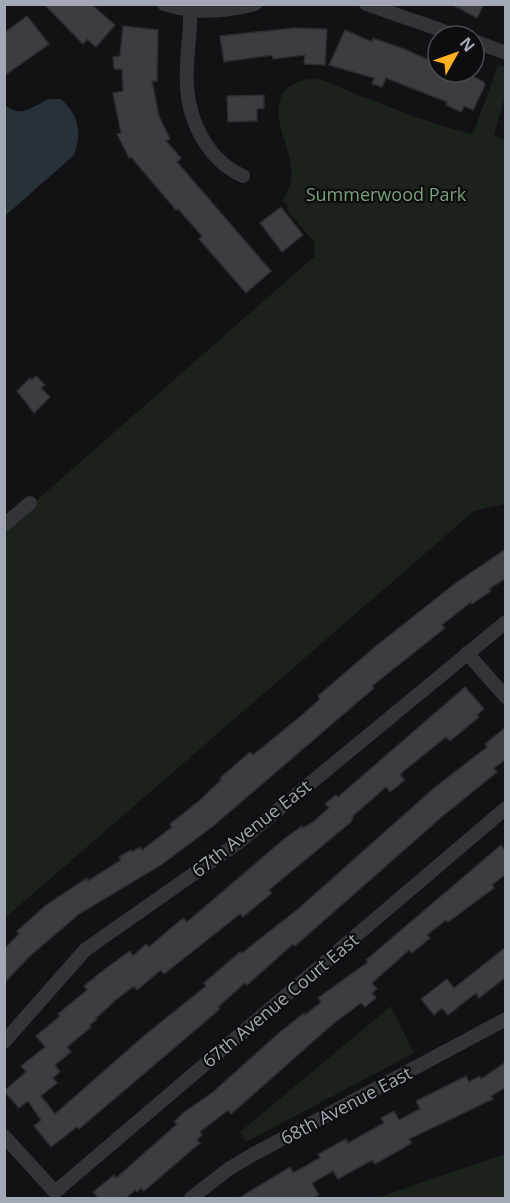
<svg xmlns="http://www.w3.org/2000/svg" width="510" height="1203" font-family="'Open Sans',sans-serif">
<rect width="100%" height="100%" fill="#121214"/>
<!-- green -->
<path fill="#1a221b" d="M498 65 505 67V96L494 135 506 141 505 504 474 511 5 918 4 529 315 256 314 242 287 210 288 207 282 200C311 164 264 128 283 93 289 84 304 78 315 79 328 80 343 89 355 94 394 108 432 125 473 134Z
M391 1006 414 1053 246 1142 240 1132Z
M505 1154V1198H377Z"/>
<!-- water -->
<path fill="#283138" d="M48 99H60C79 113 82 134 74 155L5 216V105C20 118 31 108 48 99Z"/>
<!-- building -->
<path fill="#3c3d41" stroke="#2c2c30" stroke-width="1.5" d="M44 4H91L115 25 96 47 87 39 83 44Z
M451 4H484L477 18Z
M27 16 49 44 4 76V33Z
M123 26 158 30 157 81H152L159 116 170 139 166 141 181 158 177 162 271 271 246 293 199 239 202 236 178 209 176 210 131 157 129 158 117 134 121 133 113 93 123 91 122 69H114L113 57 120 56Z
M294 28 327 29 325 65 304 64 305 55 273 59 272 55 224 62 220 36Z
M345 30 372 42 373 38 404 49 438 64V72H464L484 82 485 85 473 110 464 106 461 112 446 105 447 102 386 78 382 87 372 84 374 78 329 65Z
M264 95V108L257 109V121L228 122 227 96Z
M281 207 303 235 282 252 260 223Z
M36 376 45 385 41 388 50 397 34 413 17 391 30 378 32 380Z
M506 549V578L489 589 491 591 472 604 471 602 442 625 445 628 372 686 374 688 212 827 161 865 79 914 30 956 4 983V949L19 934 17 931 46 905 87 878 88 881 121 860 119 857 131 850 132 852 140 847 142 850 172 827 170 824 199 801 221 780 220 778 250 752 253 755 302 715 320 699 318 696 376 646 457 582Z
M465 687 484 709 477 715 479 717 450 741 446 737 405 770 400 775 405 780 390 792 386 787 354 815 351 822 269 890 272 893 243 917 240 914 164 974 161 970 137 990 134 986 117 999 96 1018 97 1019 90 1025 91 1027 67 1047 71 1052 55 1065 60 1072 53 1078 57 1083 41 1096 55 1114 145 1035 206 986 204 983 240 952 242 953 298 909 434 788 487 747 485 744 506 727V759L494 768 497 772 444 815 295 946 293 944 247 985 245 983 218 1007 220 1009 79 1129 77 1127 51 1147 34 1126 41 1120 28 1101 19 1108 4 1091 26 1072 21 1066 45 1047 36 1036 60 1016 58 1014 87 990 84 986 105 969 130 951 133 956 146 944 149 947 183 918 187 922 284 839 302 826 303 828 313 822 329 808 325 804 336 795 338 797Z
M501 845 506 851V874L492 885 494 888 448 922 446 920 427 935 430 938 412 953 409 950 372 983 377 989 372 993 376 998 365 1007 361 1003 334 1023 231 1114 228 1110 200 1132 202 1135 197 1140 200 1143 144 1191 141 1188 137 1192 135 1190 126 1198H98L93 1192 114 1175 116 1178 177 1124 174 1122 183 1113 213 1092 279 1033 304 1013 305 1015 321 1002 318 998 368 962 366 960Z
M506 947V977L479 998 476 993 448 1015 442 1008 434 1015 421 999 447 979 454 988Z
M506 1062V1087L491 1096 493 1099 409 1139 412 1143 375 1164 372 1160 338 1179 333 1171 312 1183 319 1195 313 1198H239L290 1167 293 1173 320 1158 318 1154 346 1139 348 1143 384 1123 381 1118 394 1111 399 1120 420 1109 416 1101 466 1076 469 1082 480 1076 481 1079Z"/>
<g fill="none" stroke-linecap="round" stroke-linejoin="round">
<!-- street -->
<path stroke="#333439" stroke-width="14" d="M164 4C196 14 223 12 255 4
M366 4 458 36
M190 11C191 36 185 62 187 86 189 123 209 161 243 176
M474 41 506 53
M4 525 30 503
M467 653 506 697
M4 1042 85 950 239 842 506 622
M4 1136 55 1192 506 808
M191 1198 230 1168 252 1155 506 1019"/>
</g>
<g text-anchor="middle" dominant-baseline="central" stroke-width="4.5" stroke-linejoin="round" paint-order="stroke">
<!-- park labels -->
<g font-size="18" fill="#78a27a" stroke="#0d0d0f">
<text x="386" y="194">Summerwood Park</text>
</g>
<!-- street labels -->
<g font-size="18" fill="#a2a8b5" stroke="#0d0d0f">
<text transform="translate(251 828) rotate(-38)">67th Avenue East</text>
<text transform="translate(280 1000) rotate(-40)">67th Avenue Court East</text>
<text transform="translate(346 1105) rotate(-28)">68th Avenue East</text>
</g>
</g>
<!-- border -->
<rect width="510" height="1203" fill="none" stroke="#a2a8b5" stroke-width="12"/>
<!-- north arrow -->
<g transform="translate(456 54) rotate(50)"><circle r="28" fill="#0d0d0f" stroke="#494b51" stroke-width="1.5"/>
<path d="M0-4.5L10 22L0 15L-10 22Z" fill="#fdb020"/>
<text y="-9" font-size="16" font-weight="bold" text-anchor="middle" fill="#a2a8b5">N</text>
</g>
</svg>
